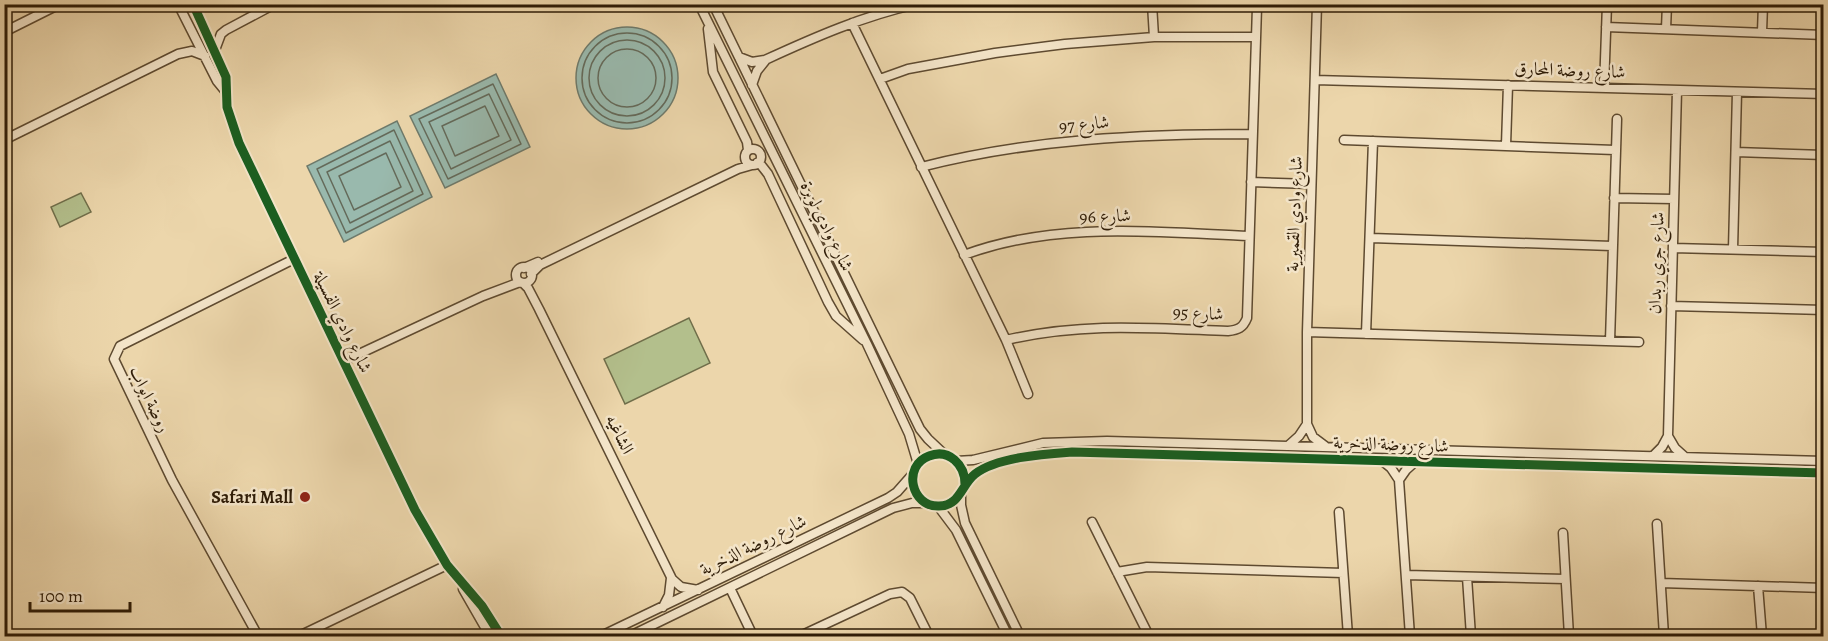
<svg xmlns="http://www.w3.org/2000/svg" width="1828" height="641" font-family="Alegreya,Amiri,serif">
<rect width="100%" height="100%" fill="#ecd6ab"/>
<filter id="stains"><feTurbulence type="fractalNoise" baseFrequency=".00333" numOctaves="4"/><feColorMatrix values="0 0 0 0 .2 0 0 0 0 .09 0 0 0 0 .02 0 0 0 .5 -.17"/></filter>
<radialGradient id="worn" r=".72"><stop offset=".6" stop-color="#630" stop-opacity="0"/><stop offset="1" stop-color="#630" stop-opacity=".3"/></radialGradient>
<!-- green -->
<path fill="#b3bf8c" stroke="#706e4a" stroke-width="1.5" d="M81 193 91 212 60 227 51 207Z
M689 318 710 363 625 404 604 359Z"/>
<!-- water -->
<path fill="#99b9ad" stroke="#6e7a6b" stroke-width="1.5" d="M576 78a51 51 0 1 1 102 0a51 51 0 1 1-102 0Z
M496 74 530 147 445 188 410 116Z
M397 121 432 197 344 242 307 166Z"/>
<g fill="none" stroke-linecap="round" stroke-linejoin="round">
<!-- shore -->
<path stroke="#646a5a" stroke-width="1.5" d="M582 78a45 45 0 1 1 90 0a45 45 0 1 1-90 0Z
M589 78a38 38 0 1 1 76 0a38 38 0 1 1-76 0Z
M598 78a29 29 0 1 1 58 0a29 29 0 1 1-58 0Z
M493 84 521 144 448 179 419 119Z
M489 94 511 140 451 169 429 122Z
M485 106 499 136 455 156 442 126Z
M394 130 423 194 346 233 317 169Z
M390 141 413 191 350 223 327 172Z
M386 153 401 187 354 210 339 176Z"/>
<!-- minor casing -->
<g stroke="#5e4a30" stroke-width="11">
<path id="minor" d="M178 4 217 81 226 92
M193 4 226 77 227 107 239 143 415 510 447 565 482 606 501 636
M699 4 867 344 909 434 918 464
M713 4 920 429 928 439 944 454
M1152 4 1154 37
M1317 4 1307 332V424L1313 437 1325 446
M852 23 1006 340 1028 394
M1606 27 1824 35
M708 29 713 72 747 142 748 150
M1666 29 1667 4
M4 32 60 4
M1762 32 1763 4
M215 50 221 34 226 30 275 4
M739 57 752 62 765 60C815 37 863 16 917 4
M880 79 908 69 995 53 1065 44 1154 37H1255
M1315 80 1824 94
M752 85 757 71 765 61
M1604 88 1607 4
M4 140 178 54 192 51 205 56
M1344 140 1615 150
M1506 145 1508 85
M745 157a8 8 0 1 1 16 0a8 8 0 1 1-16 0Z
M1736 152 1824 155
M757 163 761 165 768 174 828 302 836 316 863 340
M921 167C1030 139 1141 134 1252 134
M1251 182 1311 184
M1614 198 1674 199
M1371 238 1612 246
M1673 248 1824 252
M1733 249 1737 92
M964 255C1055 221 1155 232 1249 236
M516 275a8 8 0 1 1 16 0a8 8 0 1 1-16 0Z
M524 268 538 262
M531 274 540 265 738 169 752 165
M523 283 528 288 539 309 672 579 681 587 698 590
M1671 306 1824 310
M1307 332 1639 342
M1366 334 1373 141
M1006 340C1083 322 1150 328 1228 331 1238 330 1243 328 1247 318L1257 7
M1610 341 1617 119
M344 361 483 296 520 282
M1668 436 1675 448 1685 457
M1289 445 1299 436 1307 424
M1653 456 1662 447 1668 436 1677 90
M1380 459 1391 468 1399 480 1410 636
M956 461 973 460 1043 443 1107 441 1824 461
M1399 480 1406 470 1416 461
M965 484C965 465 949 448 929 456 902 466 911 507 939 506 960 506 961 485 975 474 997 457 1045 454 1072 452L1824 473
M961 494V505L965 523 1020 636
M938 506 956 530 1008 636
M1339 512 1348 636
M1092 522 1149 636
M1657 524 1664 636
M1563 533 1569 636
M1117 572 1147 567 1343 573
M1406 575 1565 579
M1467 577 1471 636
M1661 583 1824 588
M1758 586 1762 636
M730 588 753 636
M463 589 490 636
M663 607 669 595 671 578
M258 636 172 480 114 359 120 346 294 259
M299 636 447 565
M601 636 888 498 897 492 912 475
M630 636 893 508 912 503H926
M800 636 890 594 902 592 910 598 929 636
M1641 636H1663"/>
</g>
<!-- minor -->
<use href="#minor" stroke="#f3e4c8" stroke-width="8"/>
<!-- cycleway casing -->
<g stroke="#f3e4c8" stroke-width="13">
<path id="cycleway" d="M193 4 226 77 227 107 239 143 415 510 447 565 482 606 501 636
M965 484C965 465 949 448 929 456 902 466 911 507 939 506 960 506 961 485 975 474 997 457 1045 454 1072 452L1824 473"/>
</g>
<!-- cycleway -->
<use href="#cycleway" stroke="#1b5e20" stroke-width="9"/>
</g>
<!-- markers -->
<circle fill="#8f2418" stroke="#f3e4c8" stroke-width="2" cx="305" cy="497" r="6"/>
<g text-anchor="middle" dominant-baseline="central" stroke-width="5" stroke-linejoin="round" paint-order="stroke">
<!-- street labels -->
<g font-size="18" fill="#2e1c07" stroke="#f3e4c8">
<text transform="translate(1570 70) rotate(2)">شارع روضة المحارق</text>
<text transform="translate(1084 124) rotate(-6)">شارع 97</text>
<text transform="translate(1294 214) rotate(-88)">شارع وادي القميرية</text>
<text transform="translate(1105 216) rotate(-2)">شارع 96</text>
<text transform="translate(827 226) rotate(64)">شارع وادي لوبرة</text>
<text transform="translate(1656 263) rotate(-88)">شارع جري ربدان</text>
<text transform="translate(1198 313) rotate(2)">شارع 95</text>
<text transform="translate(343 322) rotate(64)">شارع وادي الفسيلة</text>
<text transform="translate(150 399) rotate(64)">روضة ابواب</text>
<text transform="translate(620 434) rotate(64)">الشاغيه</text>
<text transform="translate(1391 444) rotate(2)">شارع روضة الذخرية</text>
<text transform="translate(753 545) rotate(-26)">شارع روضة الذخرية</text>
</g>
<!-- poi labels -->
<g font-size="18" font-weight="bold" fill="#2e1c07" stroke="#f3e4c8" text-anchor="end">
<text x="293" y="497">Safari Mall</text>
</g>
</g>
<!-- margin -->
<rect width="1828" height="641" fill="none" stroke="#ecd6ab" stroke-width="24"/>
<rect x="6" y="6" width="1816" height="629" fill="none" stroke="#2e1c07" stroke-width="3"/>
<rect x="12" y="12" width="1804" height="617" fill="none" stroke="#2e1c07" stroke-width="1.5"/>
<!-- scale -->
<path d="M30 602v9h100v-9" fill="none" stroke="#2e1c07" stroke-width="3"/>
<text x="39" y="602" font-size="18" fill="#2e1c07" stroke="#f3e4c8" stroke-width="4.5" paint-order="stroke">100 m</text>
<rect width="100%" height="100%" filter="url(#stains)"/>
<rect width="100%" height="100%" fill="url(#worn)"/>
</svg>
